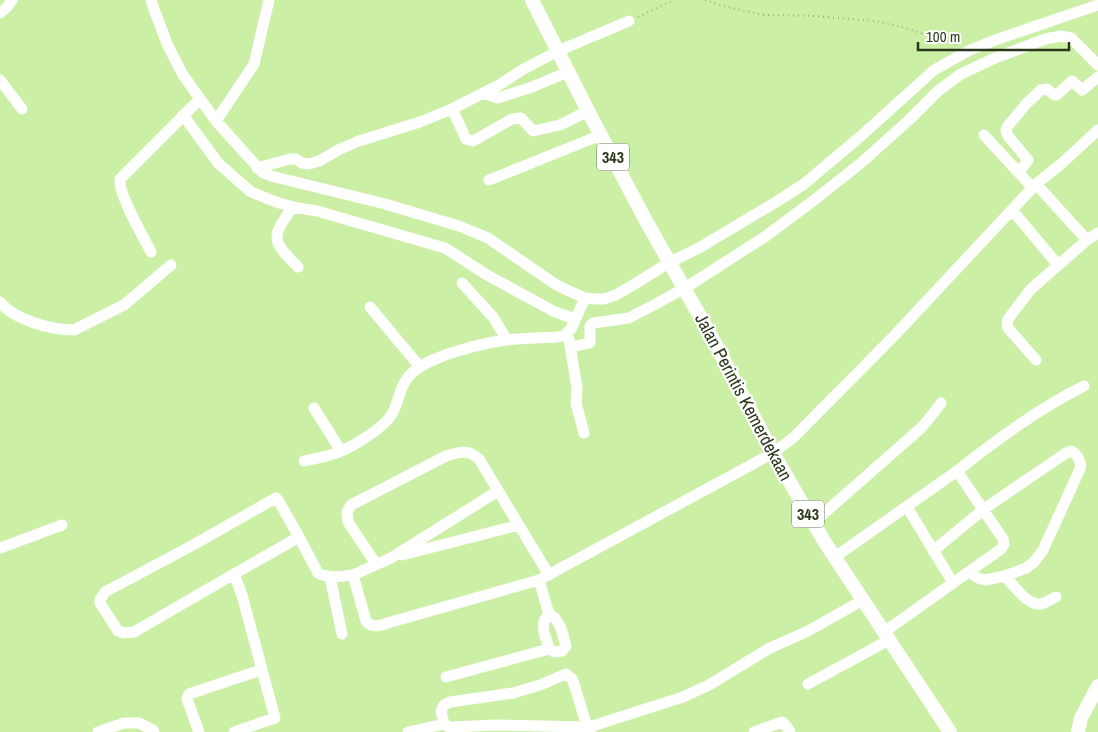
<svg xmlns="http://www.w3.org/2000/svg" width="1098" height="732" font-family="'Archivo Narrow',sans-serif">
<rect width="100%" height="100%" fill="#cbefa5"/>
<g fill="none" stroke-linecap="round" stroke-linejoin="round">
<!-- path -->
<path stroke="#96b277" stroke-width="2" stroke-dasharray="1 4" stroke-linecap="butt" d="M705 0 731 8 764 15 816 16 875 21 899 26 957 45
M638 17 674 0"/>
<!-- minor -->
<path stroke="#fff" stroke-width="11" d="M151 0 155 12 168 46 183 75 216 121 262 172 271 176 385 204 459 226 488 238 555 284 569 291 585 298 596 299H604L616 295 633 285 670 262 699 248 776 202 804 184 861 136 934 70 970 50 998 39 1098 5
M0 13 7 7 12 0
M0 80 22 109
M483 93 498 98 532 87 568 72
M452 109 466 139 473 141 512 119 521 118 533 131 560 125 588 111
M183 115 218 163 251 192 276 202 293 207 317 211 445 248 487 275 555 312 575 319
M216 121 254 64 269 0
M984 135 1033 188
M257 168 290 159H296L302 163 309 164 319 161 340 149 359 141 420 122 452 109 499 85 522 70 558 51 629 21
M1018 172 1026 163 1028 160 1008 136 1006 130 1007 127 1026 104 1041 90 1047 89 1053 94 1056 95 1059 93 1072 81 1082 90 1098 77
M489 180 601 135
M1036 184 1087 240
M293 207C270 238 272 241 298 267
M1012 210 1058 265
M151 252C144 238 117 192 120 179L200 99
M462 283 493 317 507 340
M0 302C14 320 52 330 74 330L124 305 171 265
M370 307 420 367
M569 339 577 388 576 403 584 433
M571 347 589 343 590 342V326L593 323 629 318 650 307 685 288 766 236 813 201 861 163 909 120 938 91 961 74 995 58 1045 39 1061 36 1071 38 1098 65
M1036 360 1008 328 1007 325 1008 319 1031 289 1087 240 1098 233
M314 408 341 451
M304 461C312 459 321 458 330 455 347 451 383 429 392 414 399 402 399 387 409 376 419 365 434 359 448 354 467 348 487 342 507 340 524 338 540 338 557 337L565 335 571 329 585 298
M957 471C997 439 1038 409 1084 386
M907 507 953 583
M813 523 921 428 928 420 941 403
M0 548 62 525
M933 551 984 509 1066 453 1071 451C1077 454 1082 462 1080 469L1043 550 1034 562 1026 568 1005 576 985 580 978 578 969 572
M402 555 519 525
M835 557 957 471 1003 539 1004 544 1001 549 884 632
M376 564 348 522 347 512 351 505 446 456C459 452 468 449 479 459L549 575
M234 574 134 632 124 633 118 631 100 603V600L105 592 193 545 274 499 276 498 278 500 299 537
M353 575 391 558 498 491
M1005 576C1014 585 1026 605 1041 604 1046 603 1051 599 1056 597
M330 577 342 634
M539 580 549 614 555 618 561 628 566 646 562 651 554 652 549 649C546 636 538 625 549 614
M446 677 549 649
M808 684 889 640
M444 724 441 711 444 705 450 702 513 693 540 685 566 674 572 679 575 687 585 720 591 732
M98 732 124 723H139L153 730 154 732
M199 732 187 699 189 694 261 670
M234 732 275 718 242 595 234 574 299 537 318 573C329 579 341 576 353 575L366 621C372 630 383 624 391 622L539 580 773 453 794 437 894 336 1036 184 1061 164 1098 130
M408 732 444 724 449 727H453L495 725 589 727 683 697 709 685 768 649 808 631 863 600
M754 732 782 722 787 727 790 732"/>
<!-- major -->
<path stroke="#fff" stroke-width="14" d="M532 0 588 111 645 219 710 334 773 453 824 541 950 732
M1078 732 1081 718 1098 686"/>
</g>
<g text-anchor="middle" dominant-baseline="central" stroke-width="4.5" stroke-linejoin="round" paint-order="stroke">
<!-- shield labels -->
<g fill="#fff" stroke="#6b745f" stroke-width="1">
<rect x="597" y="143.5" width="32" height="27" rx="4"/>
<rect x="792" y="500.5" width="32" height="27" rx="4"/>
</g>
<g font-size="16" font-weight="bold" fill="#2b381b">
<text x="613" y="157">343</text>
<text x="808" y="514">343</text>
</g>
<!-- street labels -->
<g font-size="18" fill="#2b381b" stroke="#fff">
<text transform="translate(744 397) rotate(62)">Jalan Perintis Kemerdekaan</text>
</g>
</g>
<!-- scale -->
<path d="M918 42v8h151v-8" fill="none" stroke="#2b381b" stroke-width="2.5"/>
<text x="926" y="42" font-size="15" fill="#2b381b" stroke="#ffffff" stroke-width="4" paint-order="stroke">100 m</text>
</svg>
